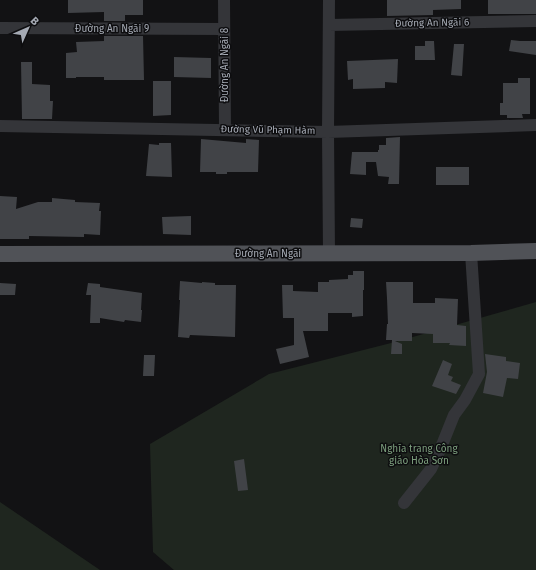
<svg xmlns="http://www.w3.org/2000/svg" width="536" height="570" font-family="'Fira Sans',sans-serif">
<rect width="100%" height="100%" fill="#121214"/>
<!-- green -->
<path fill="#1f261f" d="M536 302V570H174L153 552 150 444 269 374 395 342Z
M0 502 100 570H0Z"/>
<!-- building -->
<path fill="#414347" d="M68 0H143V15H125V21H104V12L68 13Z
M387 0H461V9L433 10V15L387 16Z
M488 0H536V14H488Z
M104 36H143L144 80H104V77H76V78H66V53L77 52 76 42 104 41Z
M511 40 520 41H536V55L509 51Z
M425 41H434L435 60H415V46H425Z
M454 44H464L462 76 451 75Z
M174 57 211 58V78L174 77Z
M398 59 397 83 385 82V88L353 89V79L348 80 347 61Z
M21 62H32V84L50 85V101H53L52 119H22Z
M518 78H530V114H522L523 118H507V115H500V103H503V83H518Z
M153 81H171V115L153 116Z
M400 137 399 184H388L389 177 378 176 376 162H366V175L350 174 352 152H378V150H379V145H386V138Z
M201 139 246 143V139L259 140 258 172H227V174H216V172H200Z
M159 143H171L172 177 146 176 149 144 159 145Z
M436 167H469V185H436Z
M0 196 17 197 16 209 38 202H52V198L75 200V202L100 203 99 211H101L100 235 84 234V237L29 236V239H0Z
M191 216V235L163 234 162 217Z
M351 218 363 219 362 228 350 227Z
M353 271H364V290H363V316L352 317V313H328V331H303L309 357 280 364 276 349 294 345V318H283L282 285H293V291L318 292V282H329V280L348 279V275H353Z
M180 281 202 283V282L215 283V285H236L235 337 190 335 189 338 178 337 180 300H179Z
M386 282H413V303H435V298L458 299 457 325 466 326V346L449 345 450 343H433V334L412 333V341H395L402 344V354H391L392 340H386L387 324H388L387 298Z
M0 283 16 284 15 295H0Z
M88 283 100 284V287L142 293 141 310H142L141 322 125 320 124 322 100 318V323H90L91 295H86Z
M485 354 506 357V361L520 363 518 379 507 378 503 397 483 393 487 372Z
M144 355H155L154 376H143Z
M443 360 452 364 448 375 453 377 451 381 461 385 456 394 432 386Z
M244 459 248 490 238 491 234 461Z"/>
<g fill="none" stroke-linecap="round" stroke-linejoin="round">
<!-- minor -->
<path stroke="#343539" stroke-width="12" d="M224 0 225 129
M329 0 328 132 329 253
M329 25 536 21
M0 28 224 29
M0 126 328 132 536 125
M404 503 431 469 440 450 454 415 465 400 479 374 471 253"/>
<!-- major -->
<path stroke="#505257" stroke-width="16" d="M0 254 471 253 536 251"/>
</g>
<g text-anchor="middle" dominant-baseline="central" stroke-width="3" stroke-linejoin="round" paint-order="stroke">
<!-- street labels -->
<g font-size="10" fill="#a5aab4" stroke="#0d0d0f">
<text transform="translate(432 23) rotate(-1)">Đường An Ngãi 6</text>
<text x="112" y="29">Đường An Ngãi 9</text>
<text transform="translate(225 65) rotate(-90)">Đường An Ngãi 8</text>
<text transform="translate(268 130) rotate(1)">Đường Vũ Phạm Hàm</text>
<text x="268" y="254">Đường An Ngãi</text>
</g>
<!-- park labels -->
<g font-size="10" fill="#7c9e7d" stroke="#0d0d0f">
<text x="419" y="449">Nghĩa trang Công<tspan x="419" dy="12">giáo Hòa Sơn</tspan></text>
</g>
</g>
<!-- north arrow -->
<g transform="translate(28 28) rotate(45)" stroke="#0d0d0f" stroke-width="3" paint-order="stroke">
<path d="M0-3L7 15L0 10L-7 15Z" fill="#a5aab4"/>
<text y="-6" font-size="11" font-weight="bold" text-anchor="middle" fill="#a5aab4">B</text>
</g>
</svg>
